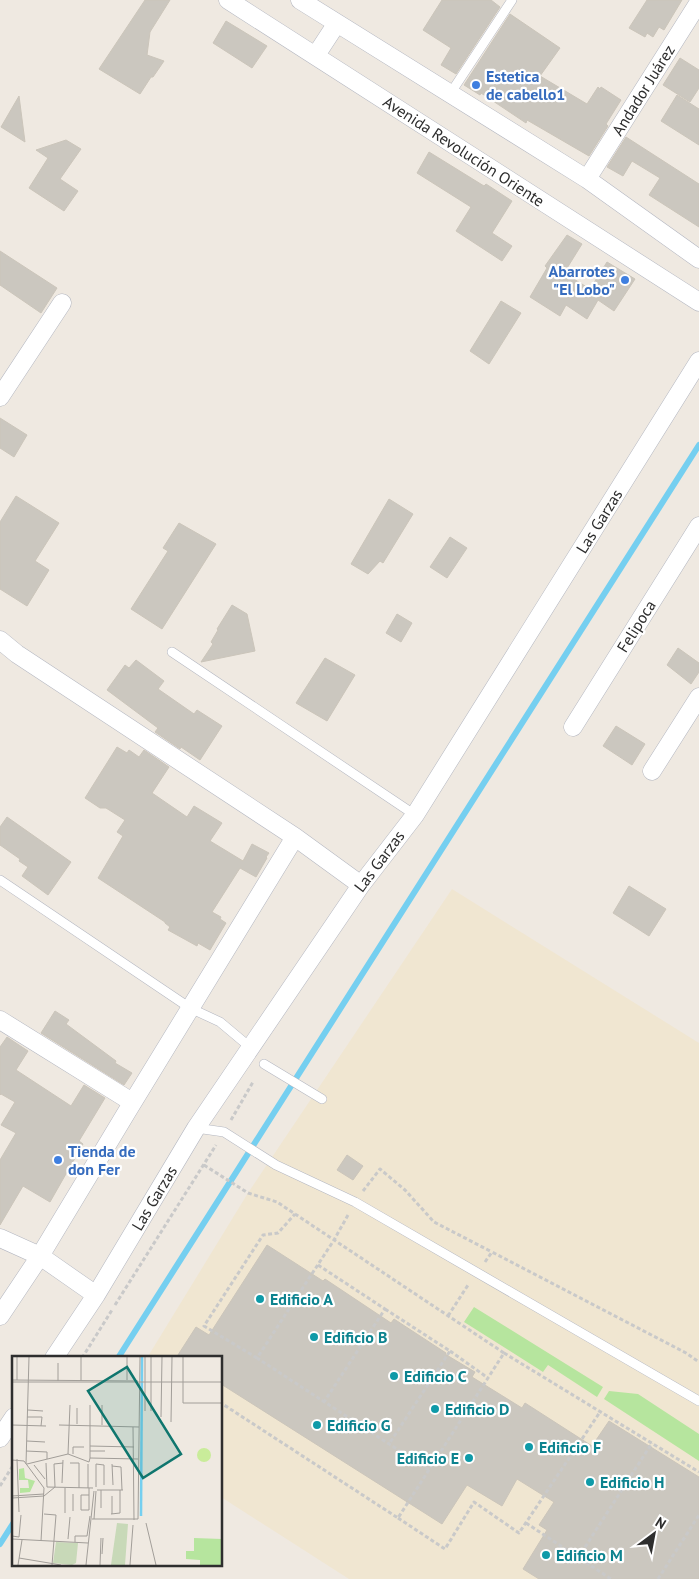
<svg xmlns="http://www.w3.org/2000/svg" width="699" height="1579" font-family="'PT Sans',sans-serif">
<rect width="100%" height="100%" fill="#efe9e1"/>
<!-- education -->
<path fill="#f0e6d1" d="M452 889 699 1043V1579H349L221 1497V1358H147L248 1193Z"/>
<!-- green -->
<path fill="#b6e59e" d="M474 1307 603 1387 597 1397 548 1365 543 1372 464 1322Z
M609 1391 638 1394 699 1434V1461L604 1399Z"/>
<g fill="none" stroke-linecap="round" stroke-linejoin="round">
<!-- stream -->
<path stroke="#75cff0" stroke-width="6" d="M118 1358 699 445
M0 1544 14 1522"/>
</g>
<!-- building -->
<path fill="#cbc7bf" stroke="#cbc5ba" d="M145 0H170L150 32 147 55 164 61 153 77H151L140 94 99 69Z
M442 0H491L500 7 456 74 441 65 451 48 423 30Z
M647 0H682L664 30 659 27 653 37 647 33 645 37 629 28Z
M510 14 560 48 540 76 587 104 598 87 600 89 601 87 621 100 606 124 608 126 589 156 527 120 526 123 481 93 480 95 464 85Z
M226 21 267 46 252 68 213 43Z
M680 58 699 70V88L690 102 663 85Z
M677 95 699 109V145L661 121Z
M19 96 25 142 1 127Z
M626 137 699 184V227L649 195 660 178 632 161 623 176 607 167Z
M66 140 81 149 60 179 78 191 64 211 29 188 48 158 36 150Z
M429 152 484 186 486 184 512 201 492 233 512 246 502 261 456 231 471 207 417 173Z
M567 235 582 244 564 273 590 289 607 262 635 279 614 311 598 300 587 319 566 305 560 316 530 297 547 268 545 266Z
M0 251 57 288 41 313 0 285Z
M501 301 521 313 489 364 470 351Z
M0 418 27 435 14 457 0 448Z
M16 496 59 523 35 561 49 570 27 606 0 589V522Z
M389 499 413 514 383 563 380 561 368 574 351 564Z
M179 523 216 544 162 629 131 609 168 551 163 548Z
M450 537 467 548 447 578 430 567Z
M232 605 247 614 255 651 201 662 213 644 211 642 218 630 217 629Z
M397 614 412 623 401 642 386 633Z
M678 648 699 663V672L691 684 667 665Z
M325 658 355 675 327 721 296 703Z
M136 660 164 681 158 689 194 714 197 710 222 726 200 760 181 747 180 749 155 732 158 728 107 690 125 665 129 668Z
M616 726 645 744 632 765 603 746Z
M117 747 127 753 129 750 139 757 144 750 169 767 152 793 187 817 194 806 222 823 210 841 243 861 252 844 269 853 266 857 267 858 256 877 240 868 212 912 221 917 220 919 226 923 210 950 198 943 197 946 168 930 170 927 165 923V922L98 878 123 836 117 832 125 820 106 808H100L85 798Z
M7 817 71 862 48 895 22 876 28 867 19 861 20 859 0 845V827Z
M629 886 666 909 649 936 613 913Z
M55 1011 69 1020 66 1024 116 1061 115 1063 132 1073 124 1085 41 1033Z
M7 1037 28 1051 16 1070 71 1106 84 1085 105 1098 79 1141 83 1144 50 1202 23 1186 0 1225V1160L16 1133 1 1125 15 1102 1 1094 0 1095V1047Z
M347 1155 363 1166 353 1180 337 1170Z
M267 1245 323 1281 325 1279 391 1323 394 1319 446 1353 445 1354 475 1372 472 1377 522 1408 525 1403 592 1446 609 1421 699 1477V1579H539L523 1569 547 1530 539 1525 554 1502 517 1479 502 1506 467 1485 442 1524 221 1384V1358H176L196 1327 209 1335Z"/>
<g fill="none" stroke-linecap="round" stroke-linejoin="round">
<!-- lane casing -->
<g stroke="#b4b7c1" stroke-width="10">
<path id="lane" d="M450 94 512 0
M172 652 415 815
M0 880 190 1008 220 1022 251 1048
M264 1064 322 1099
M196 1128 224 1132 276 1165 355 1202 699 1401"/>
</g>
<!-- street casing -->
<g stroke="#b4b7c1" stroke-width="19">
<path id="street" d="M228 0 699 302
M300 0 587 179 699 259
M316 55 337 23
M587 179 699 2
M0 397 62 303
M0 640 17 654 295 837 361 885
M573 727 699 526
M652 771 699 697
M0 1020 132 1102
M0 1238 40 1256 96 1295
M0 1316 40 1256 128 1110 295 837
M54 1358 96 1295 196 1128 361 885 415 815 699 361
M0 1438 14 1417"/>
</g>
<!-- path -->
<path stroke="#c9c9c9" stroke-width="3" stroke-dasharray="4 2.5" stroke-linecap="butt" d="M231 1120 253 1082
M204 1165 248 1193 277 1202 504 1353 398 1518 221 1403
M363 1191 380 1169 405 1190 434 1222 492 1252
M348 1215 334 1240 257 1358 429 1470
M485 1262 492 1252 686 1353 699 1362
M318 1265 385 1309 324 1402
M115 1305 216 1145
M385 1309 450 1351 389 1444
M448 1316 468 1285
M450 1351 488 1378
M504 1353 699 1472
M82 1358 112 1310
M257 1358 204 1326 263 1235 278 1233 295 1214
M0 1486 14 1464
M398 1518 445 1549 474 1502 519 1533 600 1412
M526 1523 611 1579
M578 1558 652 1443
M658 1579 699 1515"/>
<!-- lane -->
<use href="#lane" stroke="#fff" stroke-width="9"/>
<!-- street -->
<use href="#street" stroke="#fff" stroke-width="18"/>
</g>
<!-- markers -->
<g fill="#3f7fe0" stroke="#fff" stroke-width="2">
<circle cx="476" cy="85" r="5"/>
<circle cx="625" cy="280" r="5"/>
<circle cx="58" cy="1160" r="5"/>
</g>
<g fill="#0f9aa8" stroke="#fff" stroke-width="2">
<circle cx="260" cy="1299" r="5"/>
<circle cx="314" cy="1337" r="5"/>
<circle cx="394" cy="1376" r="5"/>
<circle cx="435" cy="1409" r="5"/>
<circle cx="317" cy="1425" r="5"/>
<circle cx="529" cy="1447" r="5"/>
<circle cx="469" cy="1458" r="5"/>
<circle cx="590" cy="1482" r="5"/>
<circle cx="546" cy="1555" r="5"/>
</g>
<g text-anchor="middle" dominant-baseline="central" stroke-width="4.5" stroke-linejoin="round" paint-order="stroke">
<!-- shop labels -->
<g font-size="16" font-weight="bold" fill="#366cbe" stroke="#fff" text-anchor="start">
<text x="486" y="76">Estetica<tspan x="486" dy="18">de cabello1</tspan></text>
<text x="615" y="271" text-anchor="end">Abarrotes<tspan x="615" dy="18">"El Lobo"</tspan></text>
<text x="68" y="1151">Tienda de<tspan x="68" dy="18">don Fer</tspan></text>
</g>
<!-- street labels -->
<g font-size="16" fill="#2e2e2e" stroke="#fff">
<text transform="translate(643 90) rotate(-58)">Andador Juárez</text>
<text transform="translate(464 151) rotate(33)">Avenida Revolución Oriente</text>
<text transform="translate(599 521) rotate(-58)">Las Garzas</text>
<text transform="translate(636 626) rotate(-58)">Felipoca</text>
<text transform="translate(379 861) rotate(-53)">Las Garzas</text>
<text transform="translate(154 1198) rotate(-59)">Las Garzas</text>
</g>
<!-- culture labels -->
<g font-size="16" font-weight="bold" fill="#0d838f" stroke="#fff" text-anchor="start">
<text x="270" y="1299">Edificio A</text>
<text x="324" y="1337">Edificio B</text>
<text x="404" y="1376">Edificio C</text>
<text x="445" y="1409">Edificio D</text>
<text x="327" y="1425">Edificio G</text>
<text x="539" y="1447">Edificio F</text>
<text x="459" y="1458" text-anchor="end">Edificio E</text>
<text x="600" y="1482">Edificio H</text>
<text x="556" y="1555">Edificio M</text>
</g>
</g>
<!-- overview -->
<g transform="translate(12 1356)">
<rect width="210" height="210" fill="#efe9e1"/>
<path d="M12 112 13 122 23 125 18 136 8 137V132H17L16 124H7V113ZM182 182 210 183V209H188V204L174 203V195H182Z" fill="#b6e59e"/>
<path d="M105 167 116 168 113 209H99ZM44 186 66 187 64 207 60 209 41 207Z" fill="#c8d9b8"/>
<path d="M185 99a7 7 0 1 1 14 0a7 7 0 1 1-14 0Z" fill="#c9ec9a"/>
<path fill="none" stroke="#75cff0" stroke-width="2.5" d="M129 160 130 1"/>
<path fill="none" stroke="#a29e99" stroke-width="1" d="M133 1V55M171 1V47H210M0 24 126 25M5 24V1M115 24V1M46 25V7M69 25V1M0 26H210M16 54 31 55M139 55V1M15 61H30L29 70M149 61 150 1M159 66 160 1M65 68V52M0 69 34 70M47 69 127 71M90 69V49M121 71 122 164M15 85 33 86M78 90 122 91M14 95 35 96V103M78 95H93M56 98 58 49M61 98V91H72M78 102V49M5 103 7 156M0 104 12 105 32 132 29 185M34 107 35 131 81 132M58 107H67V132M14 108 17 1M15 108 56 98 77 106 78 102 126 103M76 108V132M100 108 101 129M22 109 33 123M100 110 109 111 110 134M50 127 51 104M43 131 42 108 51 107M84 131V108L92 109V129M53 132V157M85 134H111M61 138V155M77 139H69V154H77V132M0 140 32 138M100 140V158M0 142 32 140 43 131M89 152V134M32 158 44 159 40 209M99 158 108 157V134M80 163H126L128 1M82 163 84 135M134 167 144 209M0 180 7 181 9 159M0 183 76 187M56 183 58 161M63 186V180H75L78 160M90 198 91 182M7 202 49 209M6 209 10 184M74 209 82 135M88 209 89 182M118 209 121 169"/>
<path fill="#0f766e" fill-opacity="0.15" stroke="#0f766e" stroke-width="2.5" d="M115 11 169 98 131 122 76 35Z"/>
<rect width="210" height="210" fill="none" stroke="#2e2e2e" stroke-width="2.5"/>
</g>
<!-- north arrow -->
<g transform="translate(654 1534) rotate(32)" stroke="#ffffff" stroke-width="4" paint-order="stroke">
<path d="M0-4L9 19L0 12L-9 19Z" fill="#2e2e2e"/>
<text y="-8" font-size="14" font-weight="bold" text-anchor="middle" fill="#2e2e2e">N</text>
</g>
</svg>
